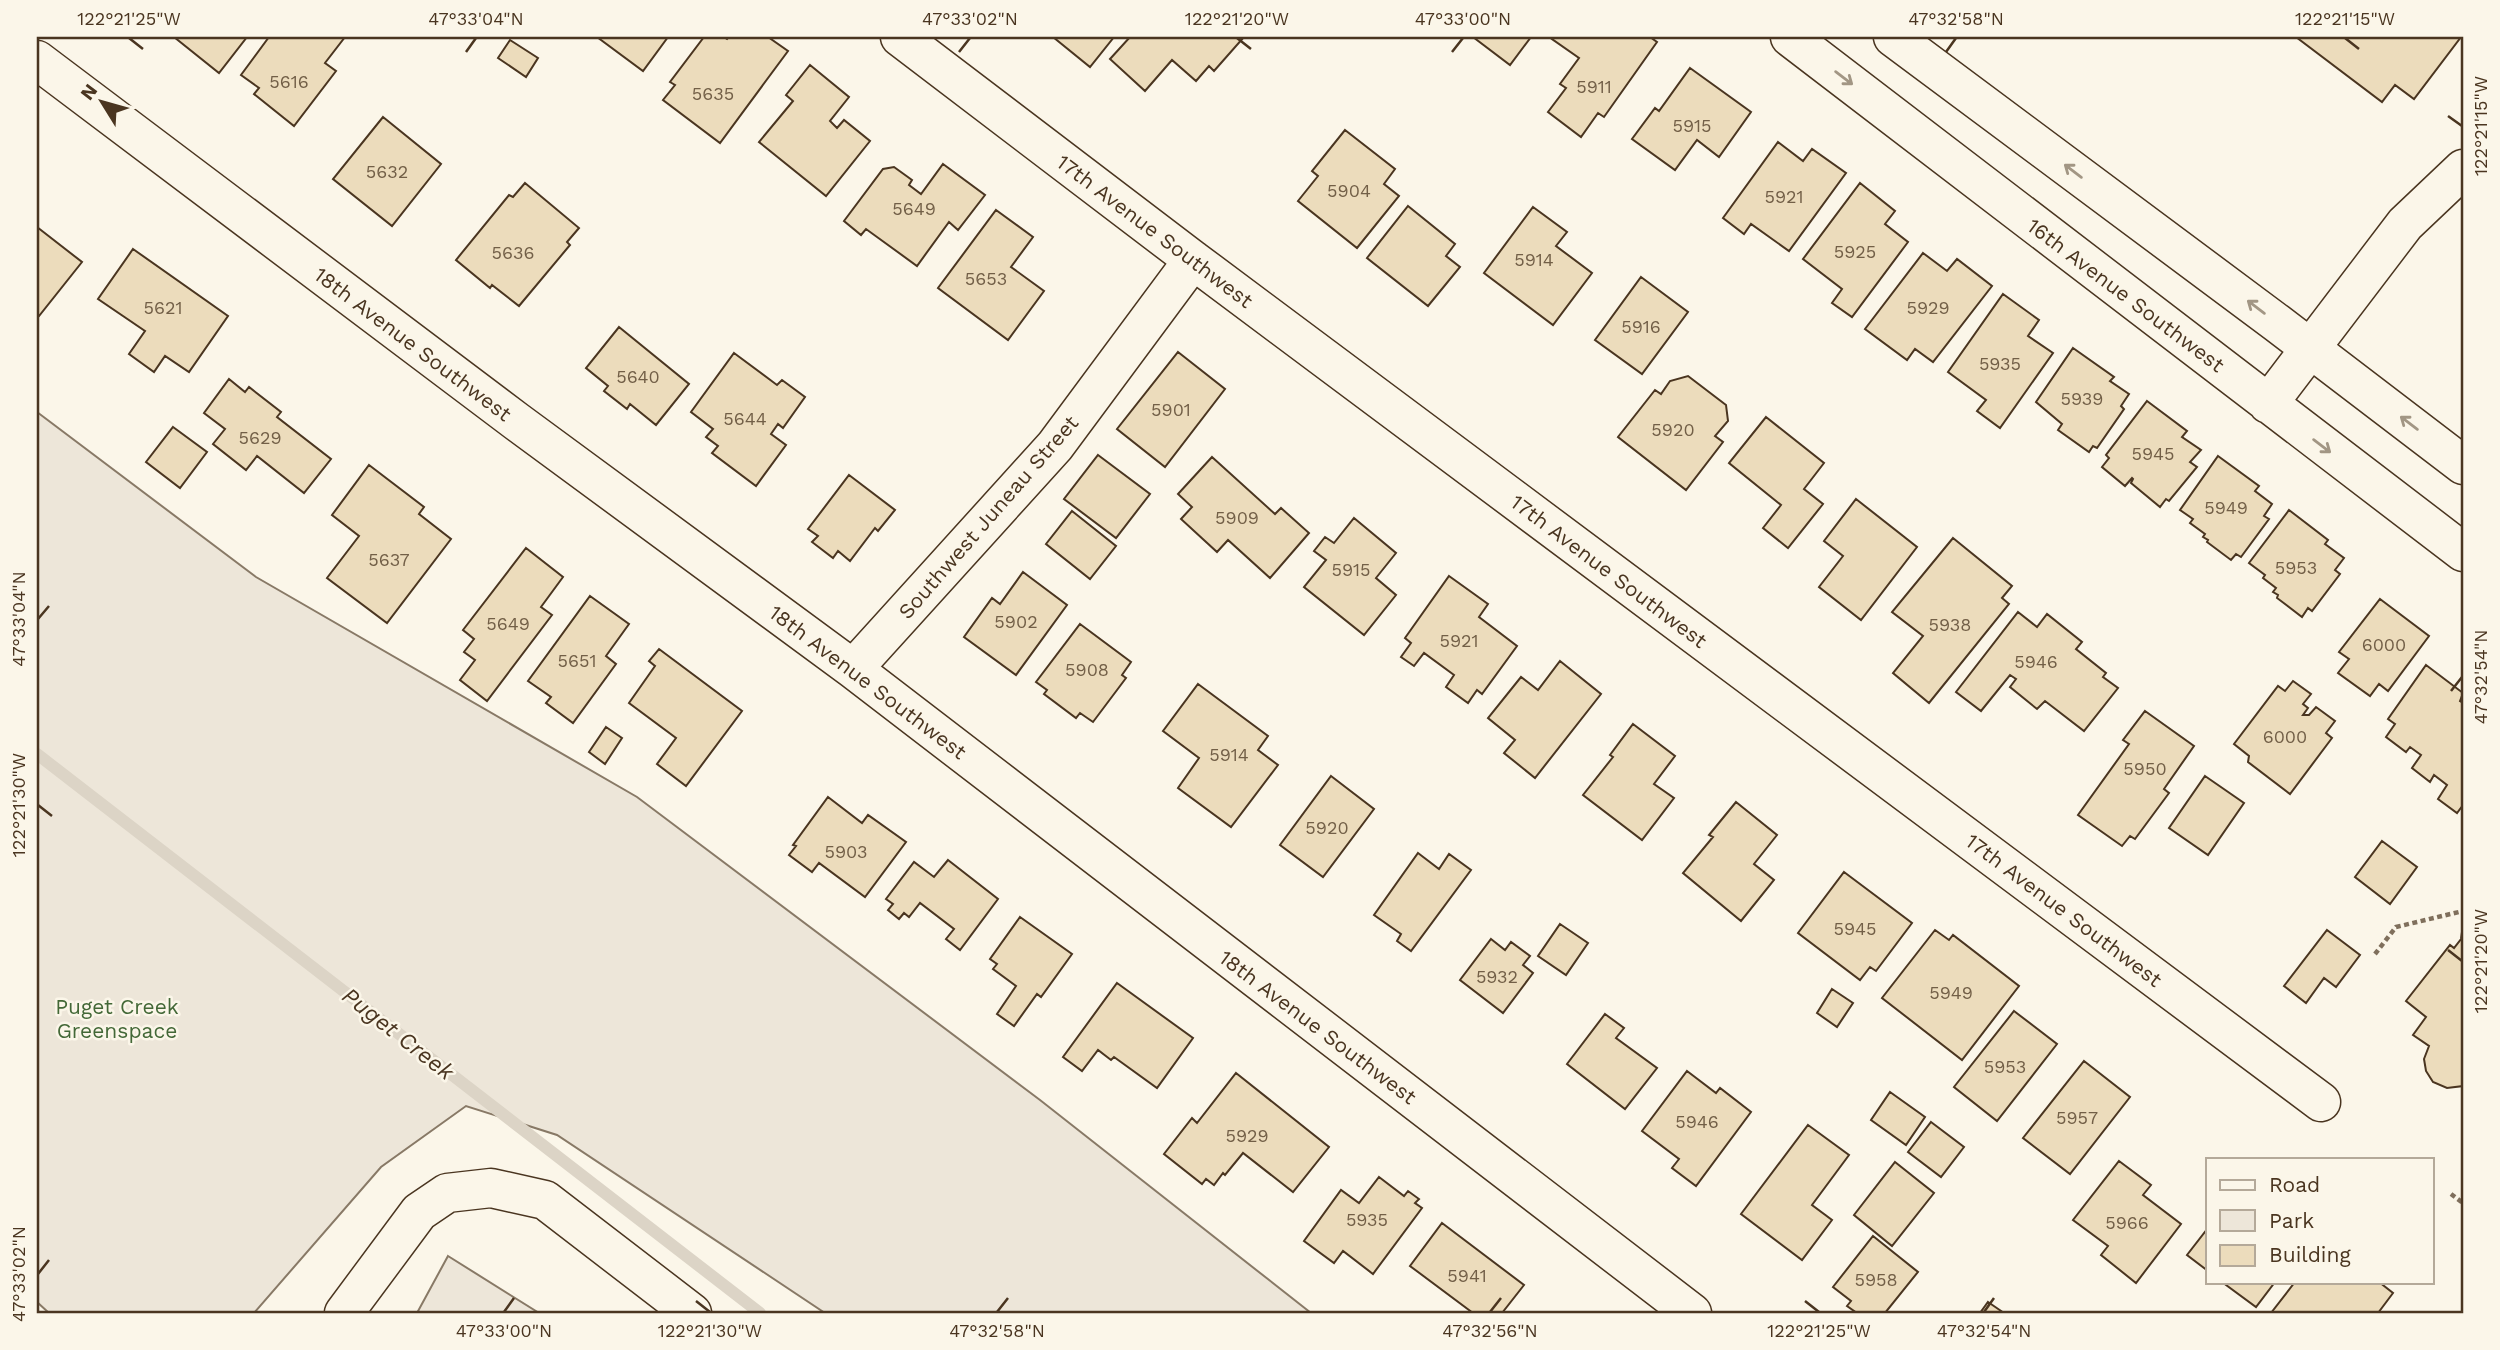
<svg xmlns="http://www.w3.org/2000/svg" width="2500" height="1350" font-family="'Work Sans',sans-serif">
<rect width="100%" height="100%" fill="#fbf6e9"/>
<!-- green -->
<path fill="#ede6d9" stroke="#887966" stroke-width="2" d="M37 412 256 577 637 797 1040 1100 1311 1313H825L557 1135 466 1106 381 1167 254 1313H49L37 1302Z
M448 1256 539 1313H417Z"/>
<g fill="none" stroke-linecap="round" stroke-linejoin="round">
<!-- stream -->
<path stroke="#dcd4c6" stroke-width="12" d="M37 754 760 1313"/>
</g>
<!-- building -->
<path fill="#ecdcbc" stroke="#4a3520" stroke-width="2" d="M174 37H247L219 73Z
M269 37H345L325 63 336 71 294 126 254 94 259 88 241 75Z
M597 37H668L643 71Z
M704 37H724L727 39 729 37H768L788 51 720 143 663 100 675 85 670 82Z
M1053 37H1114L1090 67Z
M1130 37H1244L1214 71 1209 66 1196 81 1172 60 1145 91 1110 59Z
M1473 37H1531L1510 65Z
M1554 37H1650L1657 42 1604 117 1598 113 1581 137 1548 112 1566 88 1560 84 1579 58 1552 39Z
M2296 37H2461L2414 99 2395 85 2382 102Z
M510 40 538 58 526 77 498 58Z
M810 65 849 97 830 121 837 128 844 120 870 141 826 196 759 142 793 101 786 95Z
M1690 68 1751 112 1719 157 1697 140 1675 170 1632 139 1655 108 1659 111Z
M383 117 441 164 392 226 333 179Z
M1345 130 1395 169 1384 184 1399 196 1357 248 1298 201 1318 176 1312 171Z
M1778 142 1803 161 1812 149 1846 173 1789 251 1751 224 1744 234 1723 218Z
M943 164 985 195 958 230 949 222 917 266 866 229 861 235 844 221 883 169 894 167 912 180 909 185 921 194Z
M525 183 579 228 567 242 570 245 519 306 492 285 490 288 456 260 509 195 513 197Z
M1860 183 1895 211 1885 224 1908 242 1852 317 1832 303 1842 289 1803 259Z
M1408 206 1455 244 1446 256 1460 267 1428 306 1367 258Z
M1533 207 1567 232 1556 246 1592 273 1553 325 1484 273Z
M996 210 1033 237 1011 267 1044 291 1008 340 938 288Z
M37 227 82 262 39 316 37 315Z
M133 249 228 316 189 372 165 356 154 372 129 354 145 331 98 299Z
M1923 253 1947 271 1957 259 1992 286 1933 362 1915 349 1907 360 1865 329Z
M1641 277 1688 312 1642 374 1595 340Z
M2003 294 2039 320 2028 336 2053 353 2000 428 1977 411 1986 400 1948 372Z
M619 327 689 384 656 425 630 404 627 409 604 391 608 386 586 368Z
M2073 348 2114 377 2110 381 2129 394 2121 406 2124 409 2097 448 2093 446 2089 452 2058 430 2062 424 2036 402Z
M1178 352 1225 389 1165 467 1117 429Z
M734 353 777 385 782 380 805 397 783 428 778 424 771 434 786 445 756 486 712 453 718 446 706 437 713 429 691 412Z
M1688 376 1726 405 1728 421 1715 436 1723 442 1686 490 1618 437 1655 390 1661 394 1670 381Z
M229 379 245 392 249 387 281 412 277 417 331 459 304 493 257 456 246 470 213 444 225 429 204 413Z
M2147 401 2187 431 2182 437 2201 450 2190 462 2197 467 2169 501 2166 499 2160 507 2131 483 2133 479 2132 478 2125 486 2102 467 2109 458 2106 455Z
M1766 417 1824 463 1804 489 1823 504 1788 548 1763 528 1781 505 1729 463Z
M173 427 207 452 180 488 146 462Z
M1098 455 1150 494 1116 538 1064 499Z
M2218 456 2259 486 2255 491 2272 504 2264 516 2269 519 2241 557 2236 554 2231 560 2207 542 2208 540 2203 537 2205 534 2190 523 2193 519 2180 510Z
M1212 457 1275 514 1281 508 1309 533 1270 578 1228 540 1217 552 1181 519 1192 507 1178 494Z
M369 465 424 507 419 514 451 539 387 623 327 578 359 536 332 515Z
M849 475 895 510 878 531 875 528 850 561 838 551 833 558 812 542 818 536 808 529Z
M1856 499 1917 547 1861 620 1819 587 1843 556 1824 541Z
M2289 510 2328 540 2325 544 2344 558 2335 570 2340 574 2312 611 2308 608 2302 617 2277 598 2278 595 2273 592 2276 588 2263 578 2265 575 2249 563Z
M1072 511 1116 546 1090 579 1046 544Z
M1354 518 1396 553 1376 578 1396 595 1364 635 1304 587 1326 560 1314 551 1325 537 1334 543Z
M1953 538 2012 586 2002 598 2009 604 1929 703 1893 673 1923 636 1892 612Z
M526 548 563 577 541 607 552 615 487 701 460 680 475 660 464 652 474 639 463 630Z
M1023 572 1067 605 1016 675 964 637 992 598 1000 604Z
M1449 576 1488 604 1479 617 1517 646 1482 694 1477 690 1468 703 1446 687 1454 675 1424 653 1414 666 1401 657 1411 643 1405 638Z
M590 596 629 624 606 656 616 664 573 723 546 703 551 697 528 681Z
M2380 599 2429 636 2388 691 2379 684 2370 696 2338 673 2349 659 2339 652Z
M2018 612 2037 627 2047 614 2082 642 2076 649 2106 673 2103 677 2118 688 2084 731 2045 701 2037 709 2010 687 2016 679 2010 675 1981 711 1956 692Z
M1080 624 1131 662 1122 675 1126 678 1093 722 1080 713 1076 718 1044 694 1047 690 1036 682Z
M659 649 742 711 686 786 657 764 676 738 629 703 655 666 649 661Z
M1560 661 1601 694 1535 778 1504 753 1515 740 1488 718 1521 677 1538 690Z
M2426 665 2463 693 2460 701 2463 703V805L2457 813 2438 799 2447 785 2434 775 2430 782 2412 768 2421 755 2410 747 2406 752 2386 737 2395 724 2388 719Z
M2293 681 2311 694 2303 704 2308 708 2303 715H2309L2316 707 2335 721 2326 733 2332 738 2290 794 2248 762 2249 756 2234 744 2278 686 2285 691Z
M1198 684 1268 736 1258 750 1278 765 1231 827 1178 788 1199 758 1163 731Z
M2145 711 2194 746 2164 789 2169 793 2135 839 2130 836 2122 846 2078 815 2129 744 2123 740Z
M1633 724 1675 756 1654 784 1674 798 1642 840 1583 795 1613 757 1610 755Z
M606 727 622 738 605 764 589 752Z
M1331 776 1374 809 1323 877 1280 845Z
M2205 776 2244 803 2208 855 2169 828Z
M828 797 862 823 868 815 906 842 865 897 819 863 812 872 789 855 796 846 793 845Z
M1736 802 1777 835 1754 864 1774 880 1741 921 1683 873 1713 837 1709 835Z
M2382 841 2417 867 2390 904 2355 877Z
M1418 853 1439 869 1449 854 1471 870 1411 951 1397 941 1401 934 1374 915Z
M948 860 998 899 960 950 946 939 954 929 920 903 909 917 904 913 899 919 888 910 893 904 886 899 914 862 934 877Z
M1844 872 1912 923 1876 971 1870 967 1860 980 1798 933Z
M1020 917 1072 954 1041 997 1037 994 1014 1026 997 1014 1016 986 993 969 997 964 990 959Z
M1560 924 1588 943 1566 975 1538 956Z
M1935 930 1949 940 1953 935 2019 986 1962 1060 1882 998Z
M2327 930 2360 955 2336 987 2324 978 2306 1003 2284 986Z
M2462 932 2463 1086 2447 1088 2433 1082 2426 1071 2424 1059 2429 1046 2413 1035 2426 1017 2406 1001 2450 945 2454 948 2461 939Z
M1491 939 1505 950 1511 942 1530 956 1523 965 1533 973 1503 1013 1460 980Z
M1117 983 1193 1038 1157 1088 1114 1057 1111 1060 1098 1050 1082 1071 1063 1057Z
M1832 989 1853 1003 1837 1027 1817 1013Z
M2014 1011 2057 1044 1997 1121 1954 1087Z
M1605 1014 1624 1028 1616 1038 1657 1068 1625 1109 1567 1064Z
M2084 1061 2130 1097 2070 1174 2023 1138Z
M1687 1071 1716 1093 1720 1088 1751 1112 1696 1186 1672 1168 1679 1159 1642 1131Z
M1236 1073 1329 1147 1293 1192 1243 1153 1225 1175 1223 1173 1214 1185 1206 1179 1202 1184 1164 1154 1192 1118 1197 1123Z
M1890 1092 1925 1117 1906 1145 1871 1120Z
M1931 1122 1964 1147 1941 1177 1908 1152Z
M1808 1125 1849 1155 1812 1205 1832 1220 1802 1260 1741 1214Z
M2119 1161 2151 1185 2143 1195 2181 1224 2136 1283 2101 1255 2108 1246 2073 1220Z
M1895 1162 1934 1193 1892 1246 1854 1215Z
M1379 1177 1404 1196 1408 1191 1419 1199 1415 1203 1422 1208 1373 1274 1343 1251 1334 1263 1304 1241 1341 1190 1359 1203Z
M1442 1223 1524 1285 1502 1313H1473L1410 1266Z
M2208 1228V1271L2187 1255Z
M1873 1236 1918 1272 1885 1313H1857L1847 1306 1851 1301 1833 1287Z
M2222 1282H2275L2256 1307Z
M2295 1282H2379L2393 1293 2378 1313H2271Z
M1988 1302 2004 1313H1980Z"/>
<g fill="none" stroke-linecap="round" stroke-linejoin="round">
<!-- minor casing -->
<g stroke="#4a3520" stroke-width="41">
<path id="minor" d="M900 37 1193 260 2321 1102
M1790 37 2463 552
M1893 37 2277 323 2463 465
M37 60 516 421 853 669 1692 1313
M2268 404 2405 224 2463 169
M853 669 1055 446 1193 260
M344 1313 419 1212 447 1193 491 1188 545 1200 692 1313"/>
</g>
<!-- path -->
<path stroke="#7f6f5c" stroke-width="4.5" stroke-dasharray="5 3.5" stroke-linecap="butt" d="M2375 954 2396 927 2463 911
M2451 1194 2463 1203"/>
<!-- minor -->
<use href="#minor" stroke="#fbf6e9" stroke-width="38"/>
</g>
<!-- one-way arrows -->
<defs><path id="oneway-shaft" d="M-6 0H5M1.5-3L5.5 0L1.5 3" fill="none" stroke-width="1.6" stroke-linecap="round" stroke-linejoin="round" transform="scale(1.75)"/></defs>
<g stroke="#a29684">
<use href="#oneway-shaft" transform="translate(1844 78) rotate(37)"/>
<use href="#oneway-shaft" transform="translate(2073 171) rotate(-143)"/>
<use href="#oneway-shaft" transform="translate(2256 307) rotate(-143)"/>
<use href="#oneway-shaft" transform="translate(2409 423) rotate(-143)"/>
<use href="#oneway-shaft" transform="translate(2322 446) rotate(37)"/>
</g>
<!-- ticks -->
<path fill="none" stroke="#4a3520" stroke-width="2.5" d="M129 38 143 49M1237 38 1251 49M2345 38 2359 49M466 52 476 38M959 52 970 38M1452 52 1463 38M1946 52 1956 38M2448 116 2462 126M38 619 49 606M2451 691 2462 677M38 805 52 816M2448 950 2462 961M38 1274 49 1260M696 1301 710 1312M1805 1301 1819 1312M504 1312 514 1298M997 1312 1008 1298M1490 1312 1501 1298M1984 1312 1994 1298"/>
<g text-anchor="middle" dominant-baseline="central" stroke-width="5" stroke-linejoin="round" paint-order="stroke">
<!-- number labels -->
<g font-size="18" fill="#725f47">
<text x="289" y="81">5616</text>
<text x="1594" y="86">5911</text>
<text x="713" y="93">5635</text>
<text x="1692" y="125">5915</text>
<text x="387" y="171">5632</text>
<text x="1349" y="190">5904</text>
<text x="1784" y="196">5921</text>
<text x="914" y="208">5649</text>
<text x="1855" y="251">5925</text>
<text x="513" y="252">5636</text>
<text x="1534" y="259">5914</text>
<text x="986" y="278">5653</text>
<text x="163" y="307">5621</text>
<text x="1928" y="307">5929</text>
<text x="1641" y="326">5916</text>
<text x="2000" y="363">5935</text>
<text x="638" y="376">5640</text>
<text x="2082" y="398">5939</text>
<text x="1171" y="409">5901</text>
<text x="745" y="418">5644</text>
<text x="1673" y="429">5920</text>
<text x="260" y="437">5629</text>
<text x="2153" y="453">5945</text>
<text x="2226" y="507">5949</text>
<text x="1237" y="517">5909</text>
<text x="389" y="559">5637</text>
<text x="2296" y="567">5953</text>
<text x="1351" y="569">5915</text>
<text x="1016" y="621">5902</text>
<text x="508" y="623">5649</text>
<text x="1950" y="624">5938</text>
<text x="1459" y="640">5921</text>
<text x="2384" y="644">6000</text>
<text x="577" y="660">5651</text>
<text x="2036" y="661">5946</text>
<text x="1087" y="669">5908</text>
<text x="2285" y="736">6000</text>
<text x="1229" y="754">5914</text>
<text x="2145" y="768">5950</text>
<text x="1327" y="827">5920</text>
<text x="846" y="851">5903</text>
<text x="1855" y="928">5945</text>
<text x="1497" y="976">5932</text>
<text x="1951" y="992">5949</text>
<text x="2005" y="1066">5953</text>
<text x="2077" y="1117">5957</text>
<text x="1697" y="1121">5946</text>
<text x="1247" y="1135">5929</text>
<text x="1367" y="1219">5935</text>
<text x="2127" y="1222">5966</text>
<text x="1467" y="1275">5941</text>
<text x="1876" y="1279">5958</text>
</g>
<!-- street labels -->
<g font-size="21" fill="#4a3520" stroke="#fbf6e9">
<text transform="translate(1155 231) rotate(37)">17th Avenue Southwest</text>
<text transform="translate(2126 295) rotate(37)">16th Avenue Southwest</text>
<text transform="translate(413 344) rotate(37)">18th Avenue Southwest</text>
<text transform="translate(988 517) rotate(-49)">Southwest Juneau Street</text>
<text transform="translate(1609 571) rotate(37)">17th Avenue Southwest</text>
<text transform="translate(868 682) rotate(37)">18th Avenue Southwest</text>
<text transform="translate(2064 910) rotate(37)">17th Avenue Southwest</text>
<text transform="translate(1318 1027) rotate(37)">18th Avenue Southwest</text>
</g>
<!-- park labels -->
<g font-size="21" fill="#436837" stroke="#fbf6e9">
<text x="117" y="1006">Puget Creek<tspan x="117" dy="24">Greenspace</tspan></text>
</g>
<!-- water labels -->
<g font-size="23" font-style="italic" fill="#4a3520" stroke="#fbf6e9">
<text transform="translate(398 1034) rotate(38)">Puget Creek</text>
</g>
</g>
<!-- border -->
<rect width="2500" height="1350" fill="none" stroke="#fbf6e9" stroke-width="77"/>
<!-- legend -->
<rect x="2206" y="1158" width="228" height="126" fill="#fbf6e9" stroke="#b4a999" stroke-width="2"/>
<rect x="2220" y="1180" width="35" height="10" fill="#fbf6e9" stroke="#b4a999" stroke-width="2"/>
<text x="2269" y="1192" font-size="21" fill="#4a3520">Road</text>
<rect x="2220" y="1210" width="35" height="21" fill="#ede6d9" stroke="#b4a999" stroke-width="2"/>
<text x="2269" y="1228" font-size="21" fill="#4a3520">Park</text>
<rect x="2220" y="1245" width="35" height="21" fill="#ecdcbc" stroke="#b4a999" stroke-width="2"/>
<text x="2269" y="1262" font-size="21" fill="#4a3520">Building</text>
<!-- north arrow -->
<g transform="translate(102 102) rotate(307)" stroke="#fbf6e9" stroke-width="5" paint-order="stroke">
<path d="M0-5L12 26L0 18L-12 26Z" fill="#4a3520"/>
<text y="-10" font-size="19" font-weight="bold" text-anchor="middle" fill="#4a3520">N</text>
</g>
<rect x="38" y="38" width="2424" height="1274" fill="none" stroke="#4a3520" stroke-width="2.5"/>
<g font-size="18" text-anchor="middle" fill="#4a3520">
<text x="129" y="25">122°21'25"W</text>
<text x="476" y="25">47°33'04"N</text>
<text x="970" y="25">47°33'02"N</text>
<text x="1237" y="25">122°21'20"W</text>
<text x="1463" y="25">47°33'00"N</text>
<text x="1956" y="25">47°32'58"N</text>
<text x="2345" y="25">122°21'15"W</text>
<text transform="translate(2481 126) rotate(-90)" y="6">122°21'15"W</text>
<text transform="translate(19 619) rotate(-90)" y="6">47°33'04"N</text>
<text transform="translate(2481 677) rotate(-90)" y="6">47°32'54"N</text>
<text transform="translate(19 805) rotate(-90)" y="6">122°21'30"W</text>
<text transform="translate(2481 961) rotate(-90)" y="6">122°21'20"W</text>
<text transform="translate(19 1274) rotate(-90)" y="6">47°33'02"N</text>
<text x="504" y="1337">47°33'00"N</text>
<text x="710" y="1337">122°21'30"W</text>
<text x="997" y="1337">47°32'58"N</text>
<text x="1490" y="1337">47°32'56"N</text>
<text x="1819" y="1337">122°21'25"W</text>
<text x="1984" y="1337">47°32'54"N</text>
</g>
</svg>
